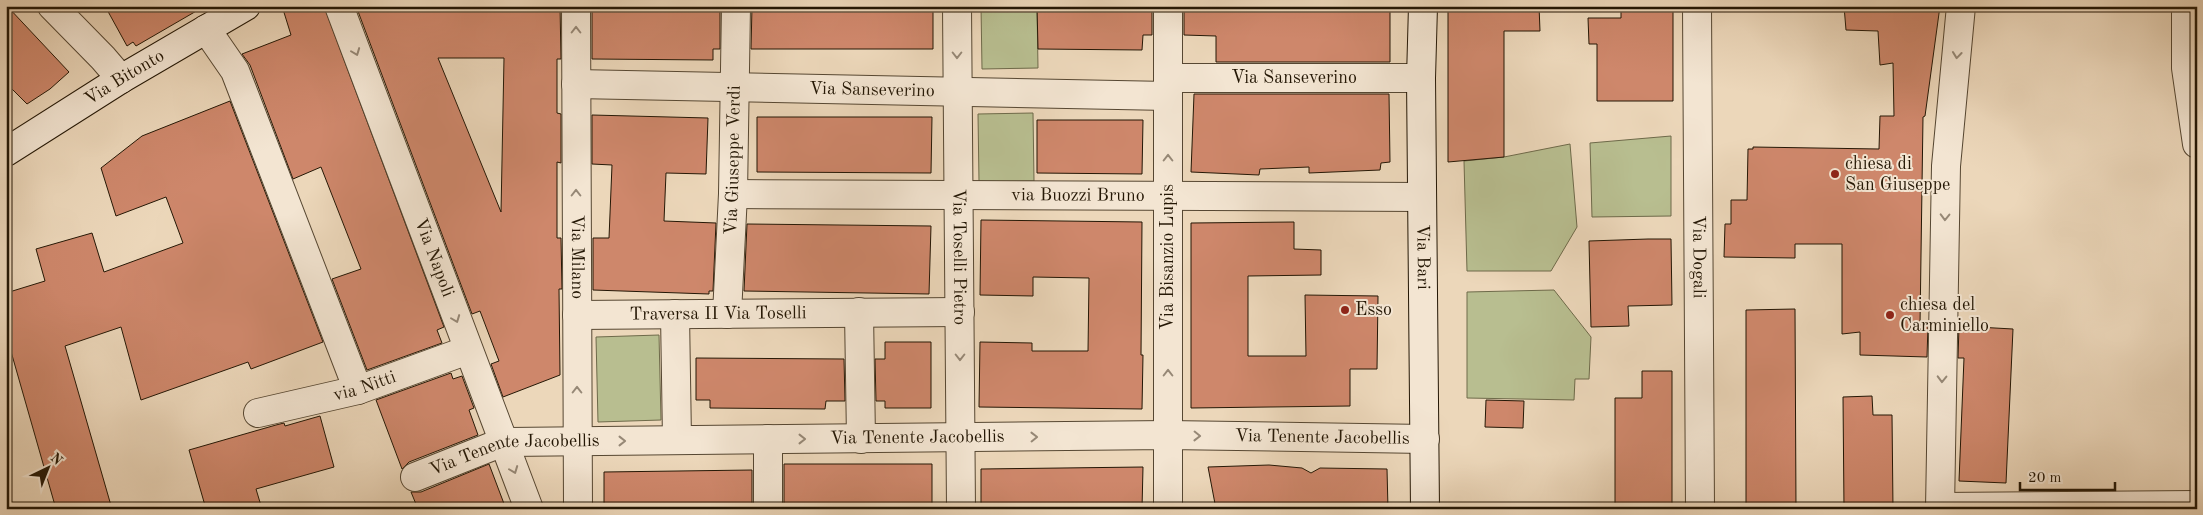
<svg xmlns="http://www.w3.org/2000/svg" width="2203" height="515" font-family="'Old Standard TT',serif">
<rect width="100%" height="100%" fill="#ecd7ba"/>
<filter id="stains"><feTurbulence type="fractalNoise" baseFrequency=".004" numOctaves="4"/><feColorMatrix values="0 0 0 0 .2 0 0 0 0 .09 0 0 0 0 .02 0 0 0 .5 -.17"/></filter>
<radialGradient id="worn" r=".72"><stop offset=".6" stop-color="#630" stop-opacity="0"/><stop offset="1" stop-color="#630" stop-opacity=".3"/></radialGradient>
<!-- green -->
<path fill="#b8be90" stroke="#6e6a4a" d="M981 6H1037L1038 68 982 69Z
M1033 113 1034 181 979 182 978 114Z
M1671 136V216L1592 217 1590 143Z
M1570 144 1577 227 1551 271H1467L1464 161 1504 157Z
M1554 290 1591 337 1589 379H1575L1574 400 1467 398V292Z
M659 335 661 420 598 422 596 337Z"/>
<!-- building -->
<path fill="#ce876b" stroke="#241705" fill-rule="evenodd" d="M7 6 69 72 50 89 27 104 6 83Z
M105 6H205L136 46 133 42 127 46Z
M282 6H324L444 327 437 330 442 343 367 370 332 279 361 269 321 167 293 179 250 65 242 54 291 35Z
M356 6H560L561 59H557V113L561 114V163L557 162V238H561L562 289H559L560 375 503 397 491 364 499 361 480 311 472 314ZM438 58H504L501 212Z
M592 6H720V49H713V60L592 59Z
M752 6H933V49H751Z
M1037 6H1152V35H1143L1142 50 1038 49Z
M1184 6H1390V62H1216V36L1184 35Z
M1448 6H1539L1540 31H1504V157L1448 162Z
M1621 6H1673V101H1597V44H1589L1588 18H1621Z
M1844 6H1940L1925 116 1923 117 1920 325H1928L1927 357 1860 355V332L1842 334V244H1795V258L1724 257 1725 224H1731V200H1747L1748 149H1753V147L1879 149 1880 116H1894L1893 63 1880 65 1878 31 1846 30Z
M1194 94H1389L1390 162 1381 163 1380 170 1309 173V167L1260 169 1259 175 1191 172Z
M230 101 323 342 251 369 248 362 141 400 121 327 65 346 112 509H56L6 334V293L45 281 36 249 92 233 104 272 183 243 166 197 116 216 101 168 142 136Z
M592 115 708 118 706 174 666 173 664 221 716 223 713 291H709V294L593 290V238H609L612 165 592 164Z
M757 117H932L931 173 757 172Z
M1037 120H1143L1142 174 1037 173Z
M981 220 1142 222 1141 355H1143L1142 409 979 407 980 342 1032 343V351H1088L1089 278 1033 277V296L980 295Z
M1294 222V249L1321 250V275L1248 276V356H1306L1305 295 1378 296 1377 369H1350V406L1191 408V223Z
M747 224 931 226 929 294 744 291Z
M1648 239H1671L1672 305 1628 306 1629 326 1591 327 1589 241Z
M1795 309 1796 509H1746V310Z
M1959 326 2013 329 2006 483 1959 481 1964 358H1958Z
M885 342H931V408H885V401H876L875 359H885Z
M696 358 844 359 845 401H826L825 409 710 408V400H696Z
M1642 371H1672V509H1615V398H1642Z
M451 373 453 379 462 376 474 408 469 410 478 435 409 462 402 469 376 400Z
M1872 396 1873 415H1892L1893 509H1844L1843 397Z
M1486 400 1524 401 1523 428 1485 427Z
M320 416 334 467 256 489 262 509H206L189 450 276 425 284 423 285 426Z
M489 464 506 509H418L411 492H421Z
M784 464H932V509H784Z
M1269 465 1302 468 1311 473 1320 468 1387 469 1388 509H1216L1208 467Z
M1143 467 1142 509H981V469Z
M752 470V509H604V472Z"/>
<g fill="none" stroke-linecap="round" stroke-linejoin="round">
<!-- minor casing -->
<g stroke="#564732" stroke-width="30">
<g id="minor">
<path id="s1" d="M339 6 529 509"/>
<path id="s2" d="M576 6 578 509"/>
<path id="s3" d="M957 6 961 509"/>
<path d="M1168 6V509"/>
<path id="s4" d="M1697 6 1700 509"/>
<path d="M2186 6V68L2197 144"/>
<path d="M206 29 235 71 358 390"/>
<path id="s5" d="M1168 78H1421"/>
<path id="s6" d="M576 84 1168 96"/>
<path id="s7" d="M733 194 1422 197"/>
<path d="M859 312 861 439"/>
<path d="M675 314 677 440"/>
<path id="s8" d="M727 314 733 194 736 6"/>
<path id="s9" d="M577 315 960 312"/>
<path id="s10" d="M258 413 358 390 468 350"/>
<path id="s11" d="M415 477 503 442 1168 435 1425 439"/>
<path d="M1940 507 2197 505"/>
<path d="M768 509V439"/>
<path d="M1940 509 1946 166 1961 6"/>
</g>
</g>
<!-- tertiary casing -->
<g stroke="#564732" stroke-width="30">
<path id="tertiary" d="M52 6 103 58 121 79"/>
</g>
<!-- secondary casing -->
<g stroke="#241705" stroke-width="30">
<g id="secondary">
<path id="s12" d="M1423 6 1421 78 1425 509"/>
<path id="s13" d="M6 152 121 79 246 6"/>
</g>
</g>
<!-- minor -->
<use href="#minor" stroke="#f3e5d2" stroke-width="28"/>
<!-- tertiary -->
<use href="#tertiary" stroke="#f3e5d2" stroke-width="28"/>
<!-- secondary -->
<use href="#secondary" stroke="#f3e5d2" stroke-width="28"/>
</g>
<!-- one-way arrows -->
<defs><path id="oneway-chevron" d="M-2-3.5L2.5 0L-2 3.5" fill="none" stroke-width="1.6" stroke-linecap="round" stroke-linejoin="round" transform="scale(1.25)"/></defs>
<g stroke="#968876">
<use href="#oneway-chevron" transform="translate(576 30) rotate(-90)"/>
<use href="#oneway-chevron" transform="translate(356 52) rotate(69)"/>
<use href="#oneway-chevron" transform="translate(957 55) rotate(90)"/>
<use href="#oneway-chevron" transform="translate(1957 55) rotate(96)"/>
<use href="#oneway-chevron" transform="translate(1168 158) rotate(-90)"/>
<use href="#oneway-chevron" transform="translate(576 193) rotate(-90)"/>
<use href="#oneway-chevron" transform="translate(1945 217) rotate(91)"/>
<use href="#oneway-chevron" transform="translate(456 319) rotate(69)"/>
<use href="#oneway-chevron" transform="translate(960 357) rotate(90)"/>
<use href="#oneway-chevron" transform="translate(1168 373) rotate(-90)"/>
<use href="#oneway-chevron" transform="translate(1942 379) rotate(91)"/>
<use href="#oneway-chevron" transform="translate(577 390) rotate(-90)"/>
<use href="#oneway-chevron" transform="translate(1197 436) rotate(1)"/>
<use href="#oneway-chevron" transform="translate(1034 437) rotate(-1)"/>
<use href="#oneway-chevron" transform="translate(802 439)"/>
<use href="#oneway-chevron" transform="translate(622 441)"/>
<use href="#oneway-chevron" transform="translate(514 470) rotate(69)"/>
</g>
<!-- markers -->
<g fill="#8f2418" stroke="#f3e5d2" stroke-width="2">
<circle cx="1835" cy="174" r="5"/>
<circle cx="1345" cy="310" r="5"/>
<circle cx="1890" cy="315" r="5"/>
</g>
<g text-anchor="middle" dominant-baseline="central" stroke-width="4" stroke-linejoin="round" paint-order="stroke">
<!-- street labels -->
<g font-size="18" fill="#241705" stroke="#f3e5d2">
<text stroke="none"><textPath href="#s13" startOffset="140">Via Bitonto</textPath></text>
<text stroke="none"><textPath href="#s5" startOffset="126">Via Sanseverino</textPath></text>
<text stroke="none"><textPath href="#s6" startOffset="296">Via Sanseverino</textPath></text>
<text stroke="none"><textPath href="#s8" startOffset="154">Via Giuseppe Verdi</textPath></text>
<text stroke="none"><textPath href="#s7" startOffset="345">via Buozzi Bruno</textPath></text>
<text stroke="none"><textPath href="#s2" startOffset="251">Via Milano</textPath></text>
<text stroke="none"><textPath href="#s3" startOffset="251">Via Toselli Pietro</textPath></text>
<text transform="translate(1168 257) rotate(-90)">Via Bisanzio Lupis</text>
<text stroke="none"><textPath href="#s12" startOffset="251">Via Bari</textPath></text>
<text stroke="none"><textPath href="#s1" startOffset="269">Via Napoli</textPath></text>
<text stroke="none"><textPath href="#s4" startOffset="251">Via Dogali</textPath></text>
<text stroke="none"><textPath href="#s9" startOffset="141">Traversa II Via Toselli</textPath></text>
<text stroke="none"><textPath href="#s10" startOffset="110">via Nitti</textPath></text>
<text stroke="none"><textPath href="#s11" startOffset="914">Via Tenente Jacobellis</textPath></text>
<text stroke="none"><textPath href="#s11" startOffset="509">Via Tenente Jacobellis</textPath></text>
<text stroke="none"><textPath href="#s11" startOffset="104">Via Tenente Jacobellis</textPath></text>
</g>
<!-- poi labels -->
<g font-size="18" fill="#241705" stroke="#f3e5d2" text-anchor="start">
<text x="1845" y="164">chiesa di<tspan x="1845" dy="21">San Giuseppe</tspan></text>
<text x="1900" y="305">chiesa del<tspan x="1900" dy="21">Carminiello</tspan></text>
<text x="1355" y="310">Esso</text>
</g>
</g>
<!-- margin -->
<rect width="2203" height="515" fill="none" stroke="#ecd7ba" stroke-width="25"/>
<rect x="8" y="8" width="2188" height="500" fill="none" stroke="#241705" stroke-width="2.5"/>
<rect x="12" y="12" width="2178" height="490" fill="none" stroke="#241705"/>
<!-- north arrow -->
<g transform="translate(48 468) rotate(43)" stroke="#f3e5d2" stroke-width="4" paint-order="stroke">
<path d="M0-4L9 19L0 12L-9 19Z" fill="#241705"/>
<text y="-8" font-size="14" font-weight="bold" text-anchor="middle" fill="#241705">N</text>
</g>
<!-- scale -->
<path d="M2020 482v8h95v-8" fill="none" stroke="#241705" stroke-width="2.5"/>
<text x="2028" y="482" font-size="15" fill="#241705" stroke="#f3e5d2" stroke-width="4" paint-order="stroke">20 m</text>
<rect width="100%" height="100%" filter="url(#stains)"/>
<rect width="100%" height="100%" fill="url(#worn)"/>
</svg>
